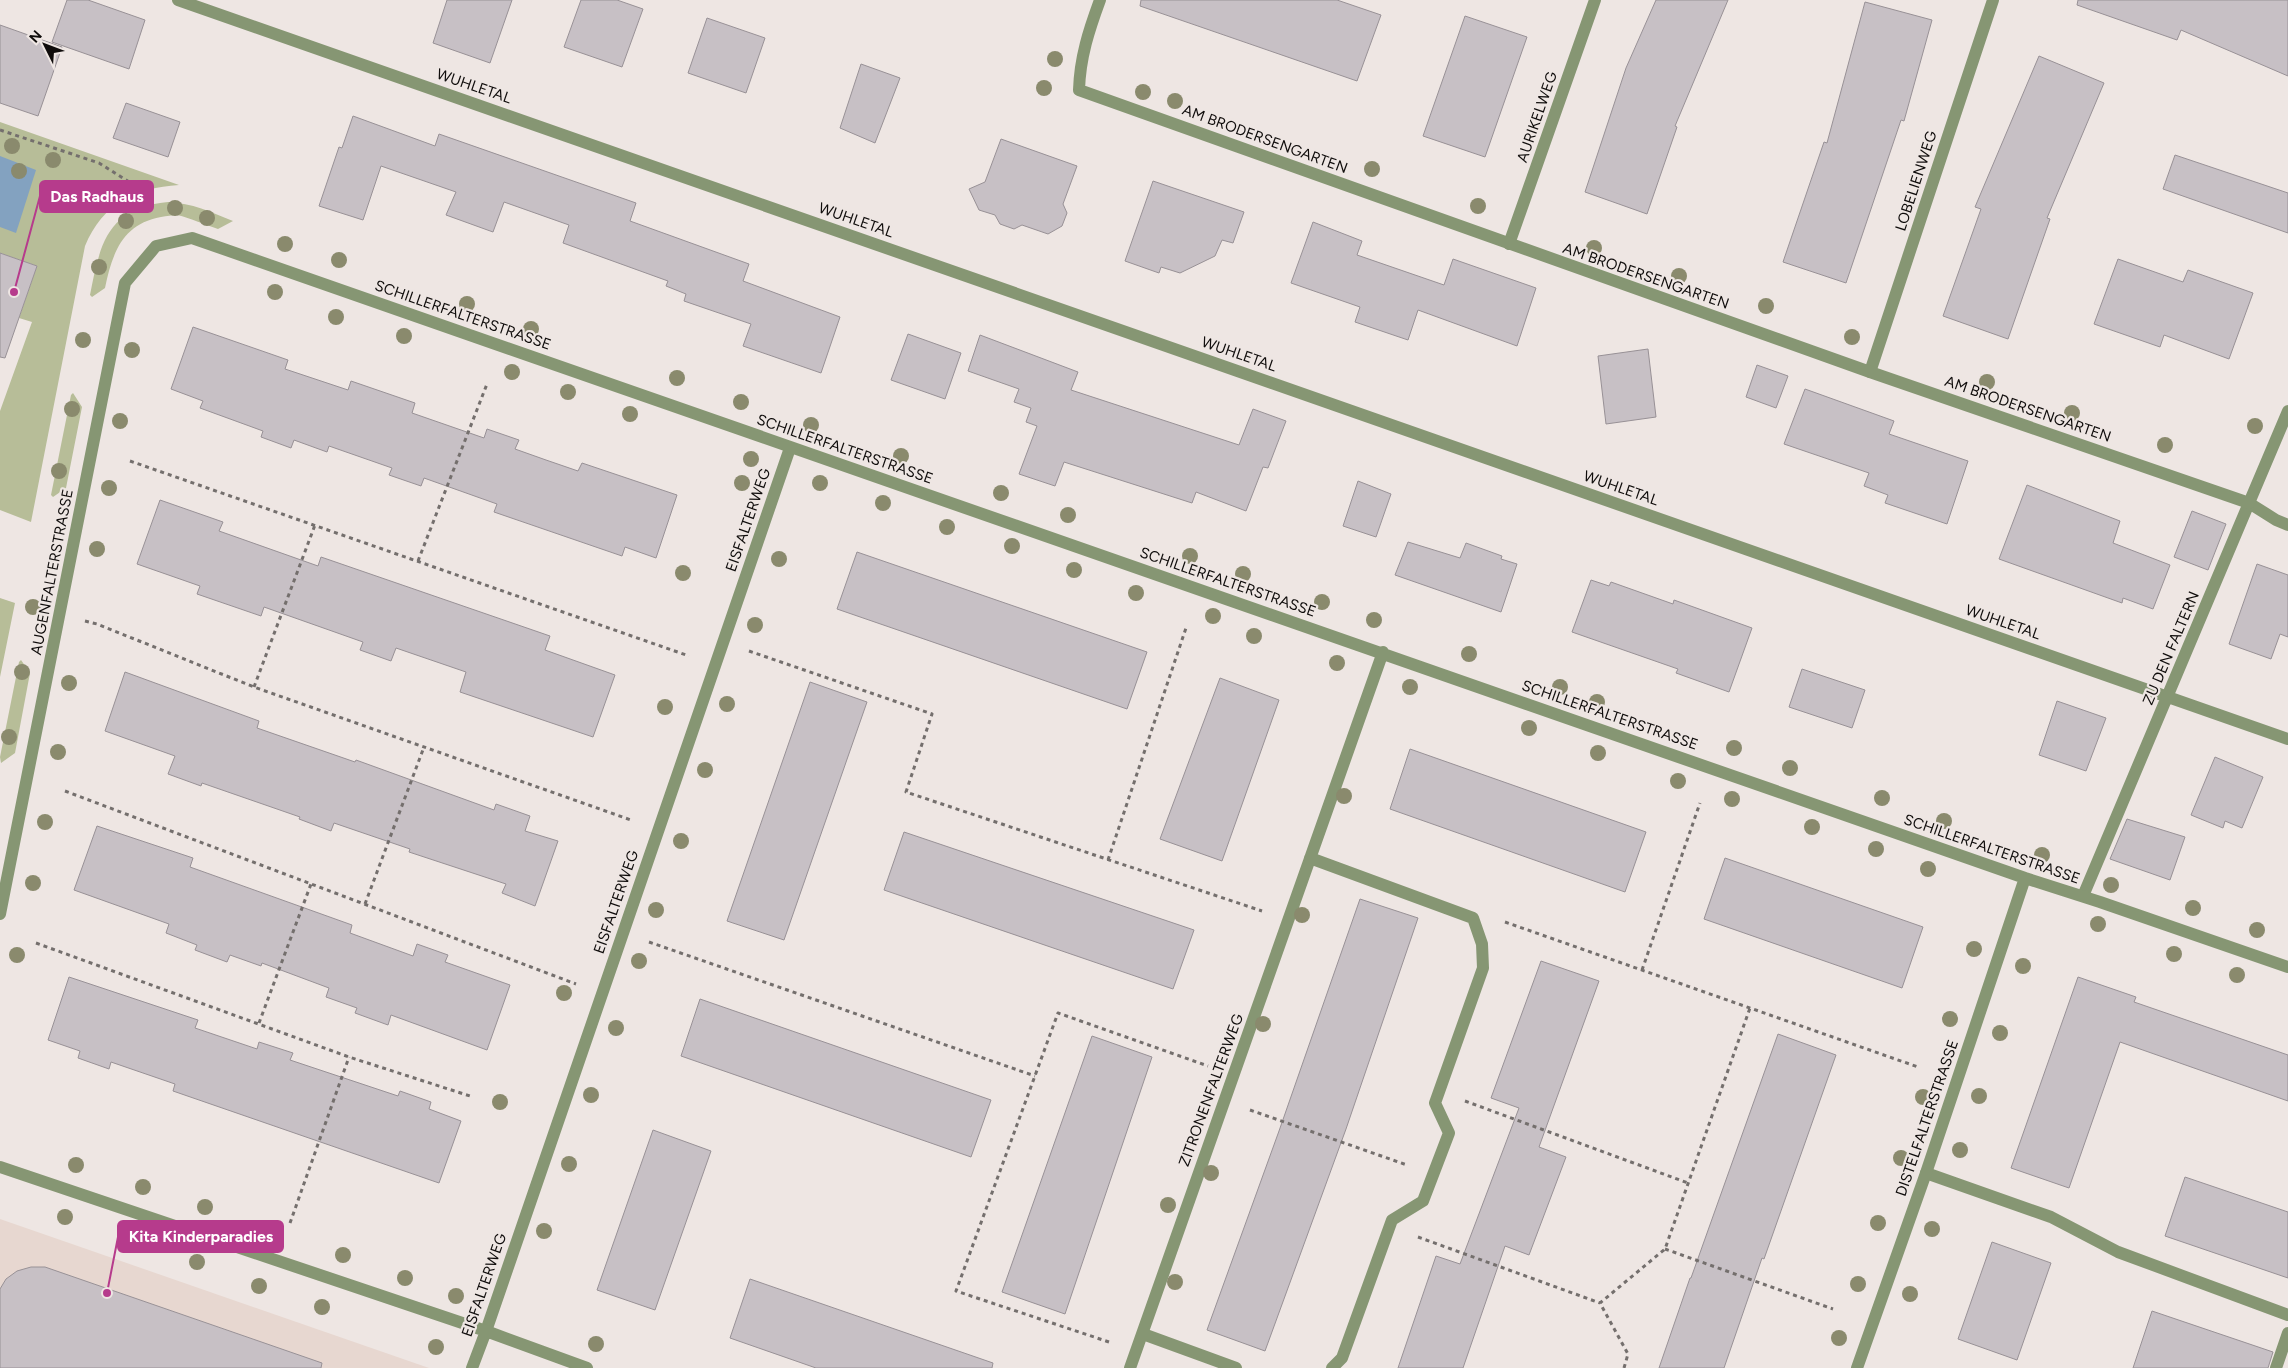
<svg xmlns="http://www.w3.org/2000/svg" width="2288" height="1368" font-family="Figtree,sans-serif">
<rect width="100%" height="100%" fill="#eee6e3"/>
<!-- built -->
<path fill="#e7d7d0" d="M0 1219 429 1368H0Z"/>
<!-- green -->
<path fill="#b7bd98" d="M0 122 179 185C135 188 103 203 85 246L31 522 0 510V411L32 322 19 318 37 266 0 253Z
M168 202C192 203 211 212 233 221L218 229C205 225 191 218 177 215 172 215 167 216 161 217 122 224 112 254 105 288L92 297 90 295C100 244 107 208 168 202Z
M73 393 82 407 66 488 53 497 51 495 71 395Z
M0 598 15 603 0 677Z
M21 660 30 673 15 753 1 763 0 757 19 662Z"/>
<!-- water -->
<path fill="#83a2c0" d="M0 156 36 170 16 233 0 227Z"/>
<!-- building -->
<path fill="#c7c0c5" stroke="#989196" d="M67 0H88L145 20 129 69 52 42Z
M447 0H512L490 63 433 43Z
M581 0H617L643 9 622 67 564 47Z
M1141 0H1337L1381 15 1357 81 1140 6Z
M1656 0H1728L1675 126 1677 127 1647 214 1585 192 1626 68Z
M2078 0H2288V76L2181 30 2177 40 2077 5Z
M1865 2 1932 20 1904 121 1901 120 1846 283 1783 262 1824 142 1827 143Z
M1465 16 1527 37 1485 157 1423 136Z
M707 18 765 38 746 93 688 73Z
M0 25 62 47 38 116 0 103Z
M2039 56 2104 83 2047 218 2050 219 2008 339 1943 316 1981 209 1975 207Z
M861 64 900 78 875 143 840 128Z
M126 103 180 122 168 157 113 138Z
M353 116 435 146 439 134 636 203 630 221 749 264 743 281 840 317 821 373 743 346 751 324 684 301 686 294 666 286 668 281 563 243 569 225 504 202 493 232 446 215 456 192 381 166 363 220 319 206 339 147 342 148Z
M1001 139 1077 166 1063 204 1067 213 1062 226 1048 234 1022 225 1014 229 1000 224 995 215 979 210 969 189 985 182Z
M2175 155 2288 193V233L2163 189Z
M1153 181 1244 212 1233 243 1222 240 1215 256 1180 273 1161 267 1159 273 1125 261Z
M1313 222 1362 241 1357 255 1444 285 1453 259 1536 288 1517 346 1418 310 1408 340 1355 322 1360 307 1291 283Z
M0 253 37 266 5 358 0 357Z
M2118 259 2183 282 2188 270 2253 293 2229 359 2164 335 2160 347 2094 324Z
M193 327 288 360 285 369 348 390 351 381 415 403 412 413 484 438 487 429 519 440 515 449 546 460 578 471 582 463 677 495 656 558 625 547 622 556 494 512 497 504 424 478 421 486 389 475 392 468 329 446 327 452 294 440 291 448 261 437 263 431 200 408 203 401 171 389Z
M908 334 961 353 945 399 891 380Z
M980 335 1078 372 1071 390 1239 445 1253 409 1286 421 1268 468 1263 467 1246 511 1196 492 1192 503 1064 462 1055 486 1019 474 1037 426 1026 422 1031 408 1014 402 1019 389 968 371Z
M1648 349 1656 417 1606 424 1598 356Z
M1757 365 1788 376 1776 408 1746 397Z
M1805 389 1894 421 1889 434 1968 461 1947 524 1885 503 1888 495 1864 486 1869 473 1784 444Z
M1358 481 1391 494 1376 537 1343 526Z
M2027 485 2120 521 2113 543 2170 565 2153 609 2123 598 2122 603 1999 559Z
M160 500 223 522 219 531 318 566 321 557 550 636 545 650 615 675 593 737 460 692 466 672 396 648 391 661 360 650 363 642 264 607 261 616 197 594 200 586 137 564Z
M2192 511 2226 524 2208 570 2174 557Z
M1408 542 1460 558 1466 543 1502 556 1501 559 1517 564 1501 612 1395 575Z
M857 552 1147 652 1127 709 837 609Z
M2257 564 2288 575V637L2280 634 2271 659 2229 644Z
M1591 580 1609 586 1611 582 1673 604 1674 600 1752 628 1729 692 1676 673 1678 669 1572 632Z
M1802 669 1865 690 1852 728 1789 707Z
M125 672 259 721 257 728 355 762 356 760 494 810 496 804 530 816 525 831 558 841 535 906 502 893 506 884 409 852 410 849 334 823 331 831 299 819 300 817 202 783 201 786 168 774 175 756 105 731Z
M1220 678 1279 700 1222 861 1160 839Z
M810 682 867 702 784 940 727 921Z
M2057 701 2106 718 2086 771 2039 755Z
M1410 749 1646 832 1625 892 1390 809Z
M2215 757 2263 777 2242 828 2225 821 2223 828 2191 815Z
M2127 819 2185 837 2170 880 2110 859Z
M97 826 193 858 190 867 352 925 350 933 413 956 417 944 448 955 445 962 510 985 487 1050 391 1015 388 1025 355 1013 357 1008 326 997 329 988 262 963 261 966 230 955 227 962 195 950 197 945 166 933 169 924 74 890Z
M904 832 1194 930 1173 989 884 890Z
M1725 858 1923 927 1902 988 1704 919Z
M1360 899 1418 918 1346 1129 1265 1351 1207 1330 1279 1131Z
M1541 961 1599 981 1539 1147 1566 1157 1529 1255 1505 1246 1463 1368H1398L1436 1256 1460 1264 1519 1108 1491 1098Z
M69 977 198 1020 195 1028 257 1049 259 1042 293 1053 290 1060 398 1096 400 1091 431 1102 429 1109 461 1121 439 1183 173 1091 175 1084 111 1062 109 1069 78 1058 80 1051 48 1040Z
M2078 977 2136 997 2134 1002 2288 1055V1101L2120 1042 2069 1188 2011 1168Z
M700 999 991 1100 971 1157 681 1056Z
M1778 1034 1836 1055 1764 1259 1762 1258 1724 1368H1659L1690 1278H1691Z
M1092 1036 1152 1057 1065 1314 1002 1292Z
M653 1130 711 1151 655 1310 597 1290Z
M2185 1177 2288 1212V1278L2165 1236Z
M1992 1242 2051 1263 2017 1360 1958 1339Z
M31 1267H45L322 1363 321 1368H0V1289L6 1279 17 1271Z
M750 1279 993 1363 992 1368H816L730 1338Z
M2152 1311 2273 1352 2268 1368H2133Z"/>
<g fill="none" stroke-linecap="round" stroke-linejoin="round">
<!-- path -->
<path stroke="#746f6d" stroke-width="3" stroke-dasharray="4 4" stroke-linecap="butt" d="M0 130 99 163 153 197
M130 461 689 656
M418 561 487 384
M85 621 97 624 254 687 631 820
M749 651 932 714 906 792 1262 911
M254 687 315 525
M65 791 576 984
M1108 860 1187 625
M365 904 424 747
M1505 922 1918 1067
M649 942 1035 1076
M36 943 349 1057 470 1096
M1642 970 1700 803
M259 1023 311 884
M1465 1101 1688 1183
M1250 1110 1407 1165
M290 1223 349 1057
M1418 1237 1600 1303
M1665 1249 1833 1309
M1109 1342 956 1291 1058 1013 1208 1066
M1624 1368 1628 1354 1600 1303 1665 1249 1750 1008"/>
<!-- lane -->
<path stroke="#869673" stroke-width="12" d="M178 0 2288 739
M1509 244 1595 0
M1870 372 1993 0
M2083 896 2249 503 2276 520 2288 525
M1926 1173 2051 1217 2118 1252 2288 1315
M486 1331 790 448
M2276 1368 2288 1333"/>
<!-- street -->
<path stroke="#869673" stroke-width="12" d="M1100 0C1089 30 1080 57 1079 90L1870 372 2249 503 2288 411
M1310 858 1473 918 1482 944 1483 968 1435 1103 1449 1133 1423 1201 1392 1220 1342 1358 1332 1368
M0 914 125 283 156 246 192 238 2025 878 2100 902 2288 967
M0 1167 486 1331 587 1368
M1143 1334 1236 1368
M472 1368 486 1331
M1130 1368 1383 652
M1857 1368 1926 1173 2025 878"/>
</g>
<!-- trees -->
<g fill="#8a8a6d">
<circle cx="1055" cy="59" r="8"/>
<circle cx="1044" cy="88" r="8"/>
<circle cx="1143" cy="92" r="8"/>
<circle cx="1175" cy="101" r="8"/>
<circle cx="12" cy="146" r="8"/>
<circle cx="53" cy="160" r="8"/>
<circle cx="1372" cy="169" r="8"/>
<circle cx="19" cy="171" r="8"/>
<circle cx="1478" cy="206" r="8"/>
<circle cx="175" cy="208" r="8"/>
<circle cx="207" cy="218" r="8"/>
<circle cx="126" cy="221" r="8"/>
<circle cx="285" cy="244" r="8"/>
<circle cx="1594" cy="248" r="8"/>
<circle cx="339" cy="260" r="8"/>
<circle cx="99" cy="267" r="8"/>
<circle cx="1679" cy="276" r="8"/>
<circle cx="275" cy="292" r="8"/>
<circle cx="467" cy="304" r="8"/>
<circle cx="1766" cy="306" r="8"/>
<circle cx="336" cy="317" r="8"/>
<circle cx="531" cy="329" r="8"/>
<circle cx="404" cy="336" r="8"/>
<circle cx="1852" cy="337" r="8"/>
<circle cx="83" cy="340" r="8"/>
<circle cx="132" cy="350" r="8"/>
<circle cx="512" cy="372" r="8"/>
<circle cx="677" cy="378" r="8"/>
<circle cx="1987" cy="382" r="8"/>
<circle cx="568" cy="392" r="8"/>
<circle cx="741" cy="402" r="8"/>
<circle cx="72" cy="409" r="8"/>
<circle cx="2072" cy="413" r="8"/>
<circle cx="630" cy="414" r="8"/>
<circle cx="120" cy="421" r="8"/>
<circle cx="811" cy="425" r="8"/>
<circle cx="2255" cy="426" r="8"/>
<circle cx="2165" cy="445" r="8"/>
<circle cx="901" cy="456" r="8"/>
<circle cx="751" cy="459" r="8"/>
<circle cx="59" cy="471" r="8"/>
<circle cx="742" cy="483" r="8"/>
<circle cx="820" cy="483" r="8"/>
<circle cx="109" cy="488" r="8"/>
<circle cx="1001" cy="493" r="8"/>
<circle cx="883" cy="503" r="8"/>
<circle cx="1068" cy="515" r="8"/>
<circle cx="947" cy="527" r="8"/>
<circle cx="1012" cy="546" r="8"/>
<circle cx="97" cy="549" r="8"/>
<circle cx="1190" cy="556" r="8"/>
<circle cx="779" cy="559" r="8"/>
<circle cx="1074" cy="570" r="8"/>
<circle cx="683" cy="573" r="8"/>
<circle cx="1243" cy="574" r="8"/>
<circle cx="1136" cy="593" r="8"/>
<circle cx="1322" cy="602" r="8"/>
<circle cx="33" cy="607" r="8"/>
<circle cx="1213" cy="616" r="8"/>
<circle cx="1374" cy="620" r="8"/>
<circle cx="755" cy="625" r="8"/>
<circle cx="1254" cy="636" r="8"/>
<circle cx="1469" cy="654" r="8"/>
<circle cx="1337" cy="663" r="8"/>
<circle cx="22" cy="672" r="8"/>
<circle cx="69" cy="683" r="8"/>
<circle cx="1410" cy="687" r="8"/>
<circle cx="1560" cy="687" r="8"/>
<circle cx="1597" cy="702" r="8"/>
<circle cx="727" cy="704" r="8"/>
<circle cx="665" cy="707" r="8"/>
<circle cx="1529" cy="728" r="8"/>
<circle cx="9" cy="737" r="8"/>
<circle cx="1734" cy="748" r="8"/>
<circle cx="58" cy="752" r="8"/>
<circle cx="1598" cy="753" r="8"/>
<circle cx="1790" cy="768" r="8"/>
<circle cx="705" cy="770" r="8"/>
<circle cx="1678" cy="781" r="8"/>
<circle cx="1344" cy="796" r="8"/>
<circle cx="1882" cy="798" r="8"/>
<circle cx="1732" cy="799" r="8"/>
<circle cx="1944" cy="821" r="8"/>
<circle cx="45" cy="822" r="8"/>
<circle cx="1812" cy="827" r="8"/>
<circle cx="681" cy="841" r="8"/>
<circle cx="1876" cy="849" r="8"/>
<circle cx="2042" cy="855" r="8"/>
<circle cx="1928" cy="869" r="8"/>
<circle cx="33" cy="883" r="8"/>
<circle cx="2111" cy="885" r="8"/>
<circle cx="2193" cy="908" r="8"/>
<circle cx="656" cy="910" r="8"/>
<circle cx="1302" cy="915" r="8"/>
<circle cx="2098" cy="924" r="8"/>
<circle cx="2257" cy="930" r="8"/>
<circle cx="1974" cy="949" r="8"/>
<circle cx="2174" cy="954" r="8"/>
<circle cx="17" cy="955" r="8"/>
<circle cx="639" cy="961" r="8"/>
<circle cx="2023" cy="966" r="8"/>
<circle cx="2237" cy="975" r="8"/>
<circle cx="564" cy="993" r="8"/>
<circle cx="1950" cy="1019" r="8"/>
<circle cx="1263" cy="1024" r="8"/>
<circle cx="616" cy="1028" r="8"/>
<circle cx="2000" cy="1033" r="8"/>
<circle cx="591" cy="1095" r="8"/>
<circle cx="1979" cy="1096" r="8"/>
<circle cx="1923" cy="1097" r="8"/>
<circle cx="500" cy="1102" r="8"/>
<circle cx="1960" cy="1150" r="8"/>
<circle cx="1901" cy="1158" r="8"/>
<circle cx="569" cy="1164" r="8"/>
<circle cx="76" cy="1165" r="8"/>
<circle cx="1211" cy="1173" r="8"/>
<circle cx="143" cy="1187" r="8"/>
<circle cx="1168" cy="1205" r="8"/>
<circle cx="205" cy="1207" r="8"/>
<circle cx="65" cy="1217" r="8"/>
<circle cx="1878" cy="1223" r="8"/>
<circle cx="1932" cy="1229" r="8"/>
<circle cx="544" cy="1231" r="8"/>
<circle cx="343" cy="1255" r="8"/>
<circle cx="197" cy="1262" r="8"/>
<circle cx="405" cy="1278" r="8"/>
<circle cx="1175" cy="1282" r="8"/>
<circle cx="1858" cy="1284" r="8"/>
<circle cx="259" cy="1286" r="8"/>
<circle cx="1910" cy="1294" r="8"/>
<circle cx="456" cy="1296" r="8"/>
<circle cx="322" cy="1307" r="8"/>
<circle cx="1839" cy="1338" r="8"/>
<circle cx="596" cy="1344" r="8"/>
<circle cx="436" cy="1347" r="8"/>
</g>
<g text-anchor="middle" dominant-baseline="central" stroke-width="4.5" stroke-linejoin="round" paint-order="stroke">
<!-- street labels -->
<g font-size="15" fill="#0f0c0b" stroke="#eee6e3">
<text transform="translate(474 86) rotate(19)">WUHLETAL</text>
<text transform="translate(1537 117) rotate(-71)">AURIKELWEG</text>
<text transform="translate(1265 139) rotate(20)">AM BRODERSENGARTEN</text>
<text transform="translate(1916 181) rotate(-72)">LOBELIENWEG</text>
<text transform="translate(856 220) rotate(19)">WUHLETAL</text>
<text transform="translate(1646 276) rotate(19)">AM BRODERSENGARTEN</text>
<text transform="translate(463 315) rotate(19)">SCHILLERFALTERSTRASSE</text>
<text transform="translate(1239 354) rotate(19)">WUHLETAL</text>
<text transform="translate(2028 409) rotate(19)">AM BRODERSENGARTEN</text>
<text transform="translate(845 449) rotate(19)">SCHILLERFALTERSTRASSE</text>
<text transform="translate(1621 488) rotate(19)">WUHLETAL</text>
<text transform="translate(748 520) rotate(-71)">EISFALTERWEG</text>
<text transform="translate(52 572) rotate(-79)">AUGENFALTERSTRASSE</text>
<text transform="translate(1228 582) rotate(19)">SCHILLERFALTERSTRASSE</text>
<text transform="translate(2003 622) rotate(19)">WUHLETAL</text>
<text transform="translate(2171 648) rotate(-67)">ZU DEN FALTERN</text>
<text transform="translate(1610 715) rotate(19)">SCHILLERFALTERSTRASSE</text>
<text transform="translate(1992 849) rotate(19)">SCHILLERFALTERSTRASSE</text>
<text transform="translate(616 902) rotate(-71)">EISFALTERWEG</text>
<text transform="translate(1211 1090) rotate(-70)">ZITRONENFALTERWEG</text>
<text transform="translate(1927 1118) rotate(-71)">DISTELFALTERSTRASSE</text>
<text transform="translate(484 1285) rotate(-71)">EISFALTERWEG</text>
</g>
</g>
<!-- callouts -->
<path fill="none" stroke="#b63b8c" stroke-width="2" d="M14 292L40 196M107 1293L118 1237"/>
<g fill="#b63b8c" stroke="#eee6e3" stroke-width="2">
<circle cx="14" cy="292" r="5"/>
<circle cx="107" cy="1293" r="5"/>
</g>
<g fill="#b63b8c" stroke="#b63b8c" stroke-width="2">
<rect x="40" y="181" width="113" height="31" rx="5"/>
<rect x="118" y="1221" width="165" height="31" rx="5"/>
</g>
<g font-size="16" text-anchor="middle" font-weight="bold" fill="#fff">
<text x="97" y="202">Das Radhaus</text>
<text x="201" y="1242">Kita Kinderparadies</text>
</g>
<!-- north arrow -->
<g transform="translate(45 45) rotate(312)" stroke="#eee6e3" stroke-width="4" paint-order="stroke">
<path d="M0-4L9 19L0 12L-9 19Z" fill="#0f0c0b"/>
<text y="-8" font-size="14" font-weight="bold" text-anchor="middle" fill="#0f0c0b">N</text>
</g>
</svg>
